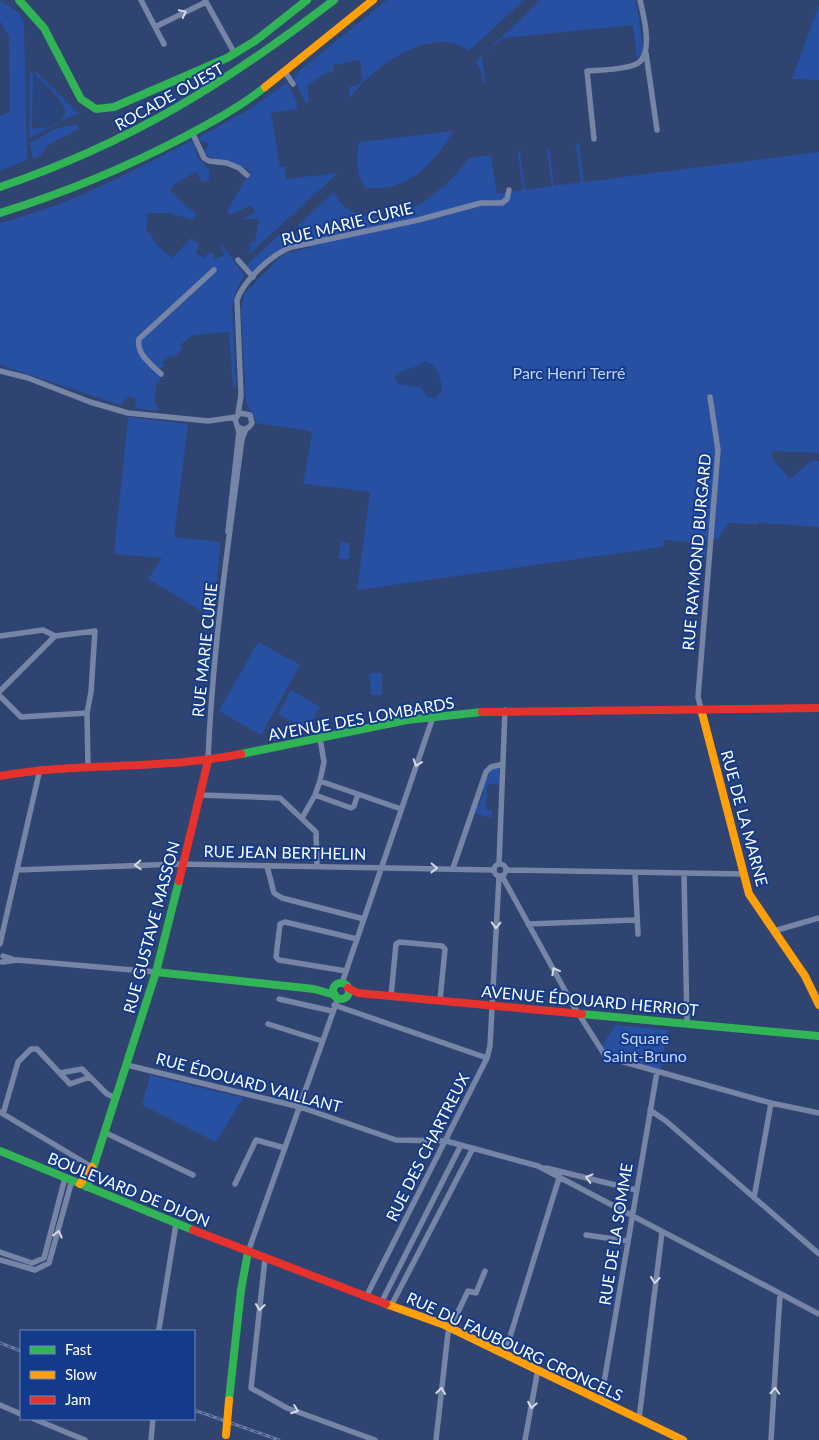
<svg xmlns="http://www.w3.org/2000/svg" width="819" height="1440" font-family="Lato,sans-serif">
<rect width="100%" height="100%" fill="#2f4470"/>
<!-- green -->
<path fill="#2750a2" d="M0 0 19 13 24 23 27 160 0 171V116L10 112 9 36 0 21Z
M387 0H524L469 51C433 23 370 67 350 99L349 87 358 85 362 80 360 60 334 65V73L328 71 307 86 309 103 305 102 294 78 299 71Z
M541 0H636L643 47 641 55 637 58 633 25 503 38 482 56 485 81 482 82 481 72 476 61Z
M819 5V80L792 79Z
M37 72 78 113 29 138 30 73H33L32 128C41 130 58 125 63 118 65 116 65 113 65 110 60 95 43 86 35 73Z
M287 83 295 98 298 109 271 113 280 167H285L286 179 338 173 246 257 250 251 251 241 255 242 259 219H242L255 213 251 205 230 215 227 211 251 171C239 165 210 161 204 152L208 147 207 142H202L198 138 245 112Z
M77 124 79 129 48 145 41 155 33 159 30 143 55 129Z
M453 131C436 162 405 194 366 188 355 174 357 158 359 142Z
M193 140 197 156 209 170V181L202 182 197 171 175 184 170 191 196 214 194 220 168 213H148L146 229 158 246 172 258 191 238 199 245 196 253 204 258 207 254 213 253 215 259 224 256 220 242 244 275 236 291 232 306 236 387H233L229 332 193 335 180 345 183 349 173 358 170 355 162 363 164 366 158 369 160 382H157L154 404 158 406 157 411 135 408 136 399 129 396 120 405 0 365V223C68 206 131 172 193 140Z
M579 143 581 144 579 145 584 182 819 152V453L773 451 772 458 790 479 811 461H819V527L761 523 753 513 759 521 758 524 728 523 719 538 703 543 706 547V557L695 559 690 556 689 542 664 540 663 547 357 590 370 492 303 484 312 434 310 431 256 423C255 414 248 409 246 400L241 310 244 294 280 257 290 252 310 248 312 239 298 225 334 192C349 226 395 220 422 203 440 190 456 176 469 158L491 155 497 194 523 190 518 153H516L520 151 523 152 520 153 525 190 552 186 547 149 544 150 549 147 552 148 549 149 554 186 581 182 576 146H574Z
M283 231 286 234 292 231 301 238 300 242 279 250 254 271H251L247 265Z
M128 417 188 424 174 537 221 542 214 604 208 615 148 579 162 558 114 554Z
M341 542 350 543 349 559H339Z
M258 642 300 665 261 735 219 711Z
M370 673H382V695H371Z
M291 690 320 707 307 730 278 714Z
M492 768H499V784H487L486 810H492V818L474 813 476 805 479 806 484 792 481 791Z
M615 1025 669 1030 665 1041 661 1069 610 1056 602 1046Z
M150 1075 243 1098 216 1142 142 1105Z"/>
<!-- water -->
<path fill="#294580" d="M33 73H35L49 96 59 105 62 111 58 120 43 126 34 121Z
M424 361C438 365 441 375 442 390L435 399 427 397 421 388 399 384 394 377C403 366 414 371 424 361Z"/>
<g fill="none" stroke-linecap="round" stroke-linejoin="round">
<!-- stream -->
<path stroke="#294580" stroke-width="1" d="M11 0 28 17 34 73"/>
<!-- street -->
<path stroke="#7685a5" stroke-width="5.5" d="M141 0 155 27 206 2
M205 0 235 54
M155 27 164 44
M646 53 657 130
M285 72 293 84
M192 132 204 158 209 161 227 163 239 168 247 175
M594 139 587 71C602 70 620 70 634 65 655 58 644 17 640 0
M238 260 253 277
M0 371 28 378 90 402 128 413 208 421 236 417
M161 374C151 364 136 354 139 339L214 270
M238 414 241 395 237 300C243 281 273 253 292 247L418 220 481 203H502L507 199 509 190
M228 532 239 432 235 419 240 413 250 415 252 423C249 429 243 431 238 427
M0 636 43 630 55 636 95 631 91 692 87 713 88 767
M0 691 55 636
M0 696 21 717 87 713
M701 709 698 697 718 450 710 397
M208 761C212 656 228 544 242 439L246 429
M320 781 324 762 320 738
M358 794 354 806 351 808 315 795 320 781 401 809
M200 795 280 798 316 832 317 866
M302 818 315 795
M494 870a6 6 0 1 1 12 0a6 6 0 1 1-12 0Z
M499 864 505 710
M267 866 274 893 282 898 364 919
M453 868 486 772 491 767 503 764
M17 870 178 864 493 870
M506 870 743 874
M635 873 638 934
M684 873 687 1023
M502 876 573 1005 606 1057 771 1103 819 1113
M528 924 635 920
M774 931 819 918
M0 944 40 769
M3 956 15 960
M2 962 17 960 156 972
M346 971 279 960 276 957 280 924 285 922 357 939
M342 983 433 717
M391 996 396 944 400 942 442 946 445 949 440 1000
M279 999 332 1011
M334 1005 487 1058
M268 1024 322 1041
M127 1065 300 1107 396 1140 446 1141 538 1166 819 1314
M60 1073 82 1069 107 1094 116 1098
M650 1110 666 1121 819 1254
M0 1112 92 1167
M3 1114 18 1062 31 1049H37L70 1084 90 1077
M104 1132 193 1175
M546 1168 636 1190
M235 1184 256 1140 285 1148
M754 1198 771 1103
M586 1235 628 1241
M0 1252 32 1263 44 1258 65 1178
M248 1252 338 998
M265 1259 251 1388 287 1408 375 1440
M0 1260 35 1270 49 1263 72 1180
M367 1295 487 1058 490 1046 499 877
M382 1301 461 1145
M392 1304 473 1148
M159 1329 176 1224
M505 1353 559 1178
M601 1400 657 1072
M0 1405 21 1414
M34 1419 85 1440
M639 1419 662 1232
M151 1440 153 1419
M436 1440 448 1333 468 1291 476 1293 485 1271
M525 1440 538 1369
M771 1440 780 1294"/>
<!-- fast -->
<path stroke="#30b455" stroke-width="8" d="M19 0 44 28 81 99 96 109 114 107 227 58 255 41 307 0
M0 187C130 143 226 83 334 0
M0 213C64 193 125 168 184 137 212 122 240 107 265 87
M241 754 407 720 482 712
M156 972 314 989 335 995
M333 991a8 8 0 1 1 16 0a8 8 0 1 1-16 0Z
M582 1014 819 1036
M0 1151 193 1230
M87 1187 156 972 179 881
M229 1400 241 1290 248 1252"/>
<!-- slow -->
<path stroke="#ff9f0a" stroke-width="8" d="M265 87 373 0
M701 709 749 894 805 976 819 1005
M80 1184 92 1167
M386 1304 442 1324 683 1440"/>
<!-- jam -->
<path stroke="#e5322d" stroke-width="8" d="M482 712 819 708
M0 776C80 762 162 770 241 754
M179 881 208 761
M348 988 358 993 582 1014
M193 1230 386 1304"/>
<!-- rail casing -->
<g stroke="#6d7d9c" stroke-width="3">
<path id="rail" d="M0 1343 21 1351
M194 1410 279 1440"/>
</g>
<!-- rail -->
<use href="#rail" stroke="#143a8b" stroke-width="1" stroke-dasharray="4" stroke-linecap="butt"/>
<!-- slow-bridge -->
<path stroke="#ff9f0a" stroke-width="8" d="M226 1435 229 1400"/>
</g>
<!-- one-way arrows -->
<defs><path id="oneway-chevron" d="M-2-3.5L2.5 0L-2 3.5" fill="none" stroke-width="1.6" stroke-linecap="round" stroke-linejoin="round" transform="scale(1.25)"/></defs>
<g stroke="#d6dae4">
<use href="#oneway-chevron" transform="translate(183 13) rotate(-26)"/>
<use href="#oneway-chevron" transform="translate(417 763) rotate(109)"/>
<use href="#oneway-chevron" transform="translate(138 865) rotate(177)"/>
<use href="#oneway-chevron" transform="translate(434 868) rotate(1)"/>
<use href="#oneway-chevron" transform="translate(496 925) rotate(92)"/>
<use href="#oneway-chevron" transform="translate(555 971) rotate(-119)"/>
<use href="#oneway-chevron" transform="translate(589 1178) rotate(-166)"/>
<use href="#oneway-chevron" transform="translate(58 1234) rotate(-76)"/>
<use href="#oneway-chevron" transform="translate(655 1280) rotate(97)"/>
<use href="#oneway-chevron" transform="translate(260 1307) rotate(96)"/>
<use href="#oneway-chevron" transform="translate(441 1391) rotate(-84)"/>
<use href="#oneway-chevron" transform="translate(775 1391) rotate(-87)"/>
<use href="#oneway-chevron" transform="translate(532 1405) rotate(100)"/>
<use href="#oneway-chevron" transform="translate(295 1410) rotate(20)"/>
</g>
<g text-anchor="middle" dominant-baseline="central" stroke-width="4" stroke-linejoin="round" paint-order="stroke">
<!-- street labels -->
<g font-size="16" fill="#fff" stroke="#143a8b">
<text transform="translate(169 96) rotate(-29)">ROCADE OUEST</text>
<text transform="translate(347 223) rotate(-14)">RUE MARIE CURIE</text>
<text transform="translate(696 552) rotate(-85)">RUE RAYMOND BURGARD</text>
<text transform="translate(204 650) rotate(-84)">RUE MARIE CURIE</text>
<text transform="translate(361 718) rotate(-10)">AVENUE DES LOMBARDS</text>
<text transform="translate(745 818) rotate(75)">RUE DE LA MARNE</text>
<text transform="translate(285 852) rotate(1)">RUE JEAN BERTHELIN</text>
<text transform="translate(151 927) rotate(-75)">RUE GUSTAVE MASSON</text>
<text transform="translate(590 1000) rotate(5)">AVENUE ÉDOUARD HERRIOT</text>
<text transform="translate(249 1082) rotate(15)">RUE ÉDOUARD VAILLANT</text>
<text transform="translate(427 1147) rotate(-63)">RUE DES CHARTREUX</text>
<text transform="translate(129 1189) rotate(22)">BOULEVARD DE DIJON</text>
<text transform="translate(615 1234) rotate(-81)">RUE DE LA SOMME</text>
<text transform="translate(515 1346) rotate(25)">RUE DU FAUBOURG CRONCELS</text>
</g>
<!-- park labels -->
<g font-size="16" fill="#c3d6fc" stroke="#143a8b">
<text x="569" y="372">Parc Henri Terré</text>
<text x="645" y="1037">Square<tspan x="645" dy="18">Saint-Bruno</tspan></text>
</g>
</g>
<!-- legend -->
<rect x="20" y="1330" width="175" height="90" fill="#143a8b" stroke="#7289b9"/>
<rect x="30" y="1346" width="25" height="8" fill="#30b455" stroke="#7289b9"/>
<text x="65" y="1355" font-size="15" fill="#ffffff">Fast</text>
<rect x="30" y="1371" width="25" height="8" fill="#ff9f0a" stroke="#7289b9"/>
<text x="65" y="1380" font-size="15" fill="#ffffff">Slow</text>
<rect x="30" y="1396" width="25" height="8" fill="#e5322d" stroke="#7289b9"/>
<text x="65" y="1405" font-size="15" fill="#ffffff">Jam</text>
</svg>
